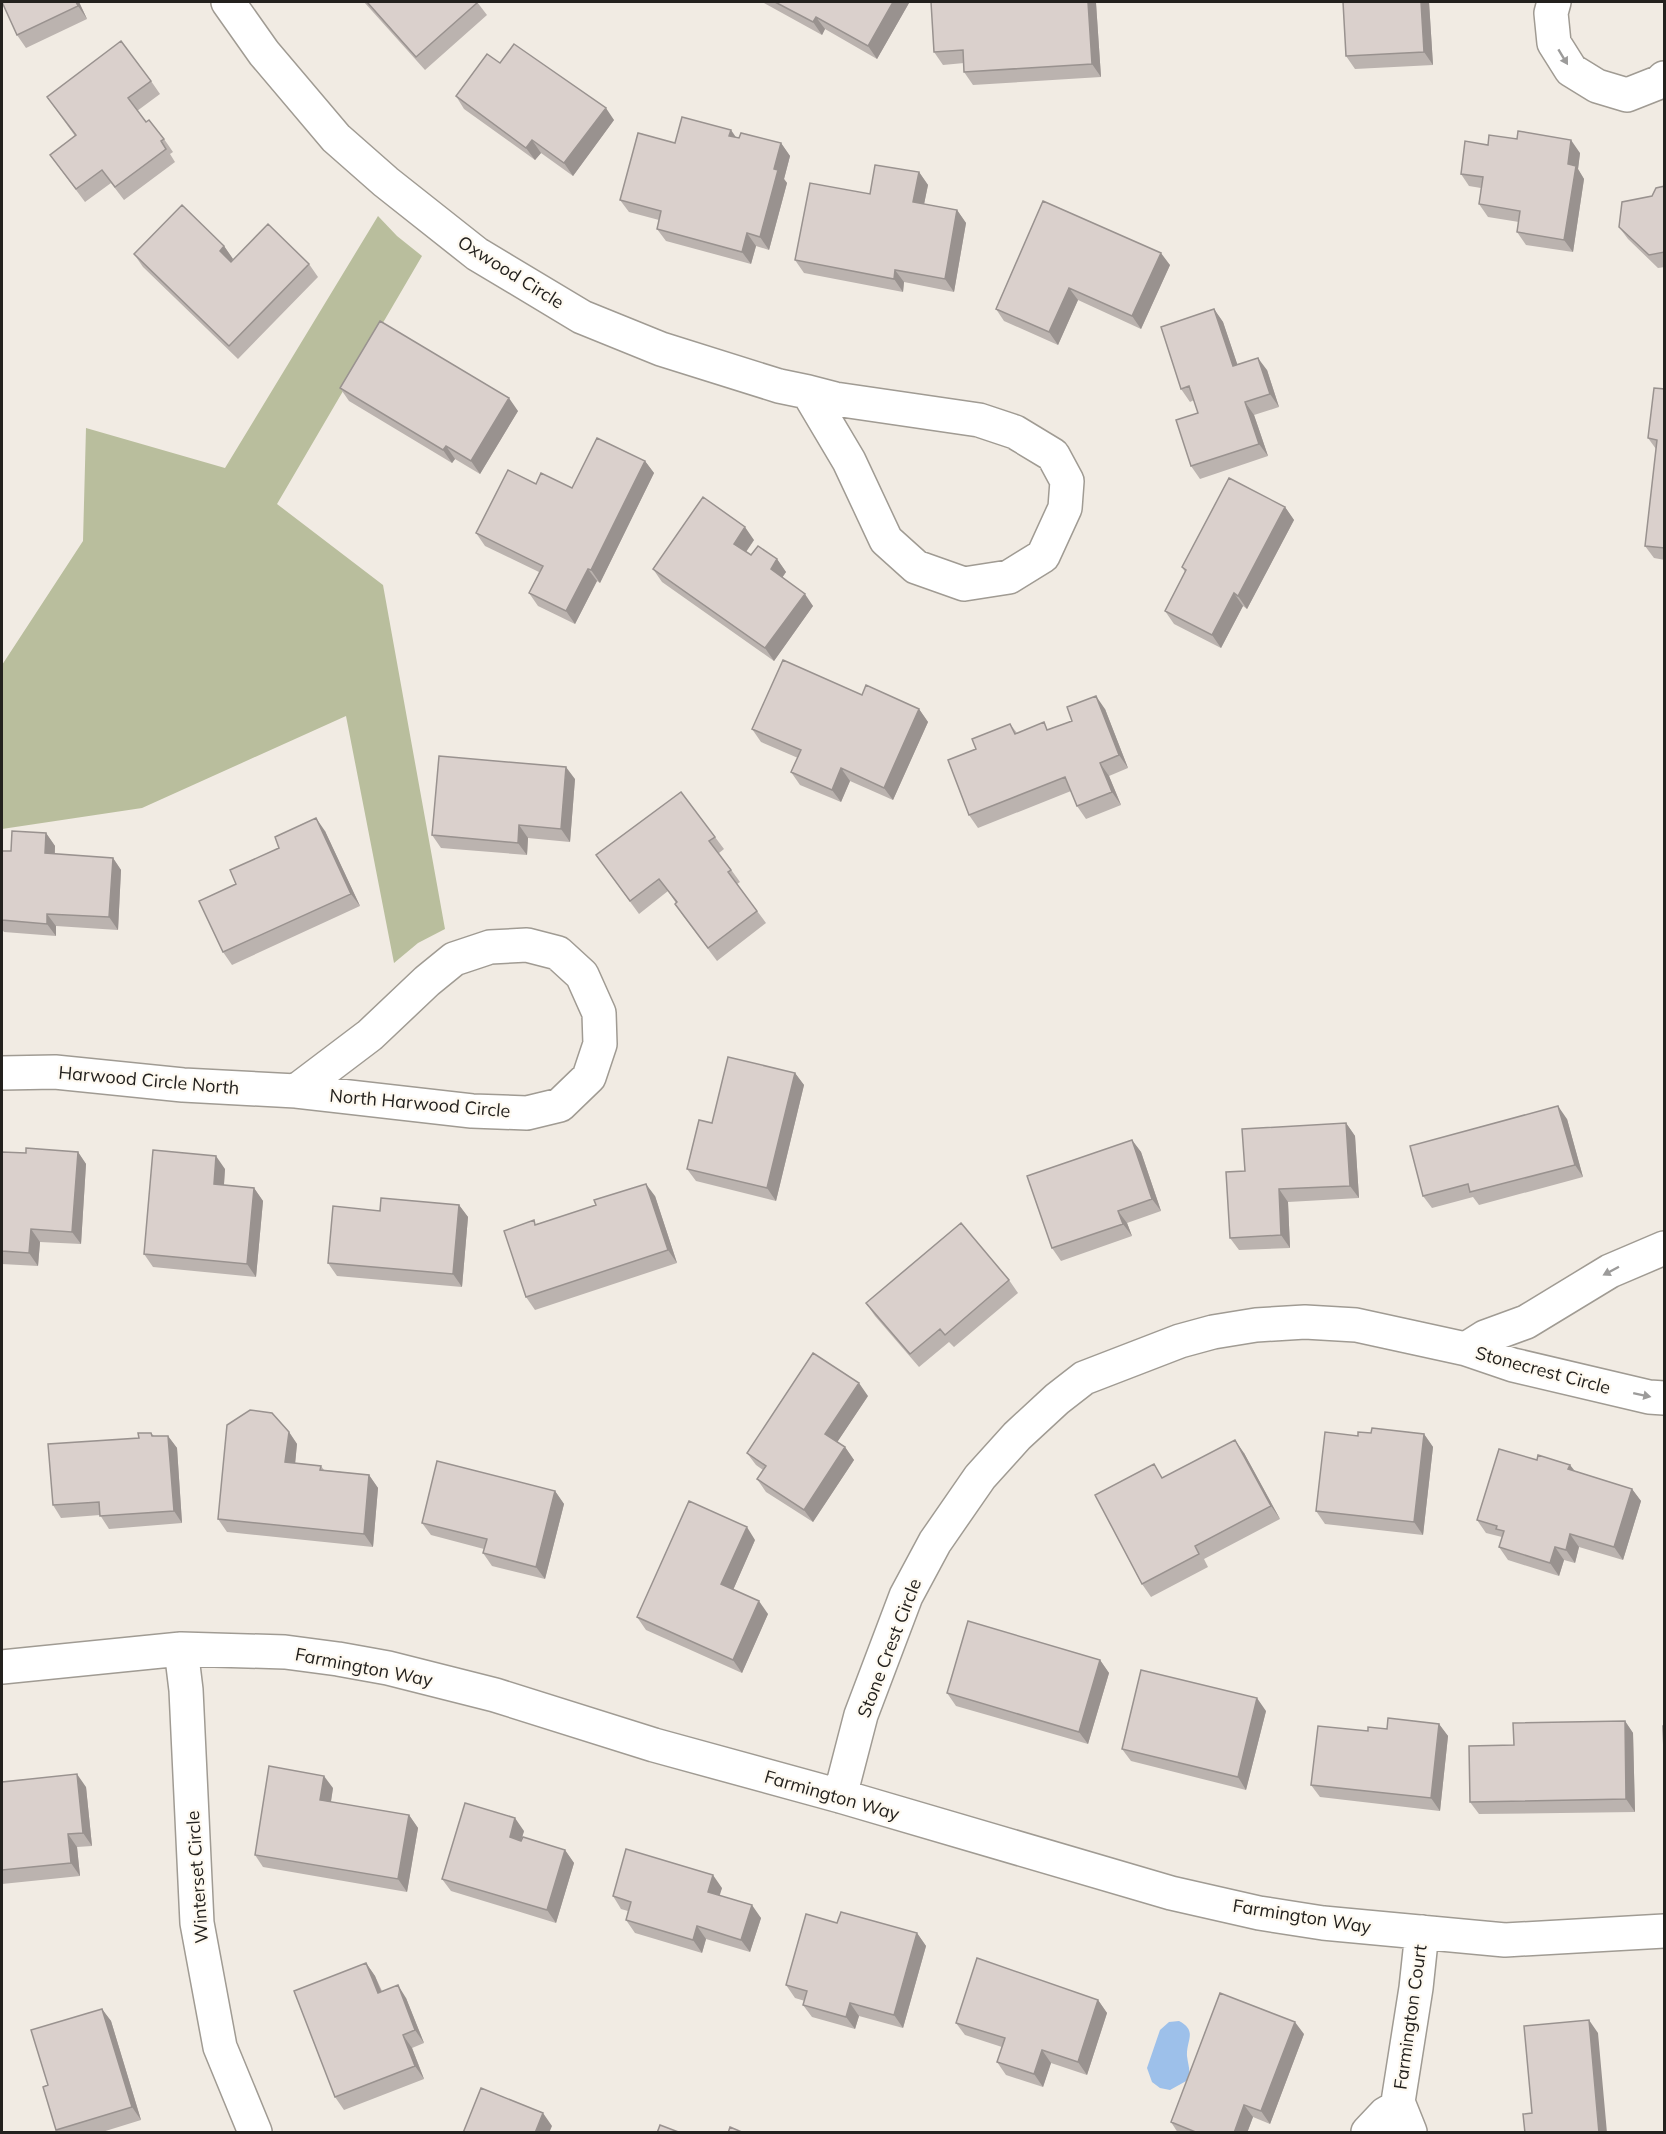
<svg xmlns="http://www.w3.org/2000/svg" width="1666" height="2134" font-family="Mulish,sans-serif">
<rect width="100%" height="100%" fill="#f1ebe3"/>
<!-- green -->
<path fill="#b9be9d" d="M378 216 397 236 422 256 277 504 383 585 445 929 418 943 394 963 346 716 142 808 2 829V665L83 541 86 428 225 468Z"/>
<!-- water -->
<path fill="#9dc0ea" d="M1179 2021C1198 2031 1186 2040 1187 2056 1188 2065 1191 2070 1188 2080L1170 2090 1160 2088 1152 2082 1147 2068 1160 2030 1169 2022Z"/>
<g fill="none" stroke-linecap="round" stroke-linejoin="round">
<!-- street casing -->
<g stroke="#a09b93" stroke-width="36">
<path id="street" d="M228 2 264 53 336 138 386 182 477 254 582 317 661 349 779 386 808 392
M1554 2 1551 13 1554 43 1571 70 1597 86 1627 95 1660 82 1664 78
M808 392 835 399 979 420 1015 432 1053 455 1067 481 1065 508 1043 556 1009 577 964 584 916 567 886 540 849 461Z
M527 945 558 953 582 975 599 1013 600 1044 589 1077 560 1105 527 1113 472 1111 296 1091 370 1035 427 981 454 959 490 947Z
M2 1073 55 1072 183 1085 296 1091
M1664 1248 1610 1271 1526 1322 1485 1337 1466 1349 1513 1365 1649 1397 1664 1398
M181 1649 186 1690 197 1923 220 2047 255 2132
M2 1667 181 1649 285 1652 338 1659 388 1668 495 1695 654 1745 840 1796 1171 1893 1259 1913 1323 1923 1505 1940 1664 1931
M840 1796 861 1715 906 1596 935 1542 980 1477 1017 1436 1057 1399 1084 1378 1180 1341 1213 1332 1256 1325 1305 1322 1356 1325 1466 1349
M1398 2102 1416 1988 1422 1932
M1368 2132 1385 2114 1397 2107 1398 2102 1410 2132"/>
</g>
<!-- street -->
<use href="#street" stroke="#fff" stroke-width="33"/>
</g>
<!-- wall -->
<path fill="#bbb3af" d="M79 2 87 19 26 48 17 35Z
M364 2H477L487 15 425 70Z
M763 2H908L909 3 877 59 825 29 822 35 764 3Z
M931 2H1095L1096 3 1101 77 973 85 964 72V63L943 65 934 52Z
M1343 2H1429L1433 65 1355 69 1346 56Z
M500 63 614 120 573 176 541 153 535 160 464 109 456 96Z
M151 81 160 94 137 111 146 122 164 139 173 152 170 154 175 162 124 200 111 183 85 202 50 155 75 136 47 97Z
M736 137 781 143 790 156 784 179 787 183 769 250 756 246 751 264 666 241 657 229 659 220 629 212 620 200 675 143Z
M1488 145 1580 153 1578 169 1584 179 1573 252 1526 245 1517 232 1519 222 1488 217 1479 204 1481 188 1469 186 1461 174Z
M919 172 928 185 924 204 957 210 966 223 954 292 904 282 903 292 804 273 795 260 870 194Z
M1665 186V267L1658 268 1628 239 1619 227 1652 196Z
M1043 201 1170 265 1141 329 1078 300 1058 345 1004 321 996 309Z
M224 246 233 259 231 262 309 264 318 277 238 359 143 267 134 254Z
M1214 309 1223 322 1237 364 1267 370 1279 407 1254 415 1268 456 1200 479 1191 466 1198 413 1194 400 1190 402 1181 389Z
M340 388 518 411 480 474 455 459 452 463 349 401Z
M1665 389V560L1654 558 1645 546 1656 449 1648 438Z
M645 461 654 473 600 583 597 581 575 624 538 606 529 593 539 572 485 546 476 533 536 484 572 488Z
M1285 507 1294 520 1247 609 1243 606 1221 648 1174 624 1165 611 1185 572 1182 567Z
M754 540 746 552 751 555 777 559 786 572 782 578 813 606 774 661 662 582 653 569Z
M862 695 919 709 928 722 893 800 850 781 841 802 800 785 791 772 798 758 761 742 752 729Z
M1105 709 1128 768 1109 776 1121 805 1086 819 1077 806 1071 791 978 828 969 815 976 749 1010 724 1017 733 1049 729Z
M575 779 570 842 528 838 527 855 441 848 432 835Z
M325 831 360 906 232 965 223 952 236 884Z
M46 833 55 846V854L113 858 121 870 118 930 56 926V936L4 932 2 929V851H11Z
M715 837 724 849 719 853 740 882 737 884 766 923 717 961 684 917 675 904 676 903 668 891 639 914 596 855Z
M795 1073 804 1085 776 1201 696 1181 687 1169 712 1123Z
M1567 1119 1583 1177 1479 1205 1473 1197 1432 1208 1423 1196Z
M1346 1123 1355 1136 1359 1198 1288 1202 1290 1248 1239 1250 1230 1238 1245 1171Z
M1132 1140 1141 1152 1161 1211 1127 1223 1132 1236 1061 1261 1052 1248Z
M2 1152 26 1153 78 1152 86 1164 81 1244 40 1242 38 1266 2 1264Z
M225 1169 224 1185 254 1188 263 1201 256 1277 153 1267 144 1254Z
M655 1196 677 1263 535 1310 526 1297 536 1224Z
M459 1205 468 1217 462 1287 337 1276 328 1263 380 1211Z
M1009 1280 1018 1293 954 1347 949 1342 919 1367 875 1316 866 1303Z
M868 1396 837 1442 845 1447 854 1460 813 1522 766 1492 757 1479 763 1470 756 1465 747 1453Z
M289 1432 297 1444 295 1463 321 1466 324 1470 369 1475 378 1488 373 1547 227 1532 218 1519Z
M151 1433 154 1436H168L177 1448 182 1523 109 1529 100 1515 61 1518 53 1505 139 1438Z
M1371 1433 1424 1434 1433 1447 1423 1535 1325 1524 1316 1511 1358 1436Z
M1244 1453 1280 1519 1204 1559 1208 1567 1151 1597 1142 1584 1163 1478Z
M1537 1460 1570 1465 1575 1471 1632 1489 1641 1501 1623 1560 1579 1547 1575 1563 1564 1560 1559 1576 1508 1560 1499 1547 1502 1537 1486 1533 1477 1520Z
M555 1491 564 1504 545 1579 492 1566 483 1553 484 1549 431 1535 422 1523Z
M755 1540 733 1590 768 1614 742 1673 646 1630 637 1617Z
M1100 1660 1109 1673 1088 1744 956 1706 947 1693Z
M1266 1711 1246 1790 1131 1761 1122 1749Z
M1625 1721 1633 1733 1635 1812 1479 1814 1470 1802 1514 1745Z
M1439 1724 1448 1736 1440 1811 1320 1797 1311 1785 1368 1731Z
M2 1782 86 1787 92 1846 77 1847 80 1876 2 1884Z
M333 1788 331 1802 409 1815 418 1828 407 1892 263 1867 255 1855Z
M524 1831 521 1841 565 1850 574 1863 556 1923 451 1891 442 1879Z
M722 1888 719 1895 761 1918 750 1952 706 1939 702 1953 635 1933 626 1920 628 1911 621 1909 613 1896Z
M837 1923 917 1933 926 1946 903 2028 859 2016 855 2029 812 2017 803 2005 805 2001 795 1998 786 1985Z
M366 1963 375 1976 382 1991 406 1998 424 2043 412 2048 424 2079 344 2110 335 2097Z
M1098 2000 1107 2013 1087 2075 1051 2063 1043 2087 1006 2075 997 2062 1002 2047 965 2035 956 2023Z
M102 2009 111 2021 141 2120 99 2133H57L56 2130 48 2085Z
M1304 2034 1270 2124 1253 2117 1247 2133H1178L1171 2122Z"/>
<!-- shaded-wall -->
<path fill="#99928f" d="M76 2H79L87 19 78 6Z
M893 2H908L909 3 877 59 868 46Z
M1088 2H1095L1096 3 1101 77 1092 64Z
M1421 2H1429L1433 65 1424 52Z
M816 17 825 29 822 35 813 22Z
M606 108 614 120 573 176 564 163Z
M731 130 740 143 729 136Z
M532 140 541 153 535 160 526 148Z
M1571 140 1580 153 1578 169 1584 179 1573 252 1564 240 1568 164Z
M781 143 790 156 784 179 787 183 769 250 760 237 774 169Z
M919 172 928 185 922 214 913 202Z
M957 210 966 223 954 292 945 279Z
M747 233 756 246 751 264 742 252Z
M224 246 233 259 229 264 220 251Z
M1161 253 1170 265 1141 329 1132 316Z
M895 270 904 282 903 292 894 279Z
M1069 288 1078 300 1058 345 1049 332Z
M1214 309 1223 322 1242 378 1233 366Z
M1258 358 1267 370 1279 407 1270 394Z
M509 398 518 411 480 474 471 461Z
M1245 402 1254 415 1268 456 1259 444Z
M446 446 455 459 452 463 443 450Z
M645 461 654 473 600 583 591 570Z
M1285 507 1294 520 1247 609 1238 596Z
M745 527 754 540 743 556 734 544Z
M777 559 786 572 779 582 771 569Z
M588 569 597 581 575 624 566 611Z
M1234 593 1243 606 1221 648 1212 635Z
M805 594 813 606 774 661 765 648Z
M1096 696 1105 709 1128 768 1119 755Z
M919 709 928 722 893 800 884 788Z
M1100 763 1109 776 1121 805 1112 792Z
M566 767 575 779 570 842 561 829Z
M841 768 850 781 841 802 832 790Z
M316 818 325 831 360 906 351 894Z
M519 825 528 838 527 855 518 843Z
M46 833 55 846 54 866 45 853Z
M113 858 121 870 118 930 109 917Z
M47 914 56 926V936L47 924Z
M795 1073 804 1085 776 1201 767 1188Z
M1558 1106 1567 1119 1583 1177 1575 1165Z
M1346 1123 1355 1136 1359 1198 1350 1186Z
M1132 1140 1141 1152 1161 1211 1152 1199Z
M78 1152 86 1164 81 1244 72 1232Z
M216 1156 225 1169 223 1197 214 1184Z
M646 1184 655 1196 677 1263 668 1250Z
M254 1188 263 1201 256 1277 247 1264Z
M1279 1189 1288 1202 1290 1248 1281 1235Z
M459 1205 468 1217 462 1287 453 1274Z
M1118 1211 1127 1223 1132 1236 1123 1224Z
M31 1229 40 1242 38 1266 29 1253Z
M859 1383 868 1396 834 1447 825 1434Z
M289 1432 297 1444 294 1475 285 1462Z
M1424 1434 1433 1447 1423 1535 1414 1522Z
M168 1436 177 1448 182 1523 174 1511Z
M1235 1440 1244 1453 1280 1519 1271 1506Z
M845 1447 854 1460 813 1522 804 1510Z
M1570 1465 1579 1477 1568 1469Z
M369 1475 378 1488 373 1547 364 1534Z
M1632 1489 1641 1501 1623 1560 1614 1547Z
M555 1491 564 1504 545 1579 536 1567Z
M747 1527 755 1540 730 1597 721 1584Z
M1570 1534 1579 1547 1575 1563 1566 1550Z
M1555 1547 1564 1560 1559 1576 1550 1563Z
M759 1601 768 1614 742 1673 733 1660Z
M1100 1660 1109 1673 1088 1744 1079 1732Z
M1257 1698 1266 1711 1246 1790 1238 1777Z
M1625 1721 1633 1733 1635 1812 1626 1799Z
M1439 1724 1448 1736 1440 1811 1431 1798Z
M77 1774 86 1787 92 1846 83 1833Z
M324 1776 333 1788 329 1813 320 1800Z
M409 1815 418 1828 407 1892 398 1879Z
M515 1818 524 1831 518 1850 510 1837Z
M68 1834 77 1847 80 1876 71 1863Z
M565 1850 574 1863 556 1923 547 1910Z
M713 1875 722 1888 717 1904 708 1892Z
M752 1905 761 1918 750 1952 741 1940Z
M697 1926 706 1939 702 1953 693 1940Z
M917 1933 926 1946 903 2028 894 2015Z
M366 1963 375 1976 387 2006 378 1993Z
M398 1985 406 1998 424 2043 415 2030Z
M1098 2000 1107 2013 1087 2075 1078 2062Z
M850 2003 859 2016 855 2029 846 2017Z
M102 2009 111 2021 141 2120 132 2107Z
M1589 2020 1598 2033 1607 2133H1599Z
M1295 2022 1304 2034 1270 2124 1261 2111Z
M403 2035 412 2048 424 2079 415 2066Z
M1042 2050 1051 2063 1043 2087 1034 2074Z
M1244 2105 1253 2117 1247 2133H1234Z
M543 2113 552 2126 549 2133H535Z"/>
<!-- building -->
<path fill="#dad0cc" stroke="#99928f" stroke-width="1.5" d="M2 2H76L78 6 17 35Z
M367 2H478L416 57Z
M775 2H893L868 46 816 17 813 22Z
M931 2H1088L1092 64 964 72 963 50 934 52Z
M1343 2H1421L1424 52 1346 56Z
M121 41 151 81 128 98 146 122 149 120 164 139 161 141 166 149 115 187 102 170 76 189 50 155 76 135 47 97Z
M514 44 606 108 564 163 532 140 526 148 456 96 487 54 500 63Z
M682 117 731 130 729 136 739 138 741 133 781 143 774 169 778 170 760 237 747 233 742 252 657 229 661 211 620 200 638 133 675 143Z
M1518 131 1571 140 1568 164 1576 166 1564 240 1517 232 1520 211 1479 204 1483 177 1461 174 1465 141 1488 145 1489 135 1517 139Z
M875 165 919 172 913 202 957 210 945 279 895 270 894 279 795 260 810 183 870 194Z
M1665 186V252L1649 255 1619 227 1622 202 1652 196 1656 188Z
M1043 201 1161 253 1132 316 1069 288 1049 332 996 309Z
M182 205 224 246 220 251 231 262 268 224 309 264 229 346 134 254Z
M1214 309 1233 366 1258 358 1270 394 1245 402 1259 444 1191 466 1176 420 1198 413 1189 386 1181 389 1161 327Z
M380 321 509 398 471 461 446 446 443 450 340 388Z
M1654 388 1665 389V548L1645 546 1657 440 1648 438Z
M597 438 645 461 591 570 588 569 566 611 529 593 543 566 476 533 508 470 536 484 541 473 572 488Z
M1229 478 1285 507 1238 596 1234 593 1212 635 1165 611 1186 570 1182 567Z
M703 497 745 527 734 544 751 555 758 546 777 559 771 569 805 594 765 648 653 569Z
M783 660 862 695 866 685 919 709 884 788 841 768 832 790 791 772 801 750 752 729Z
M1096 696 1119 755 1100 763 1112 792 1077 806 1065 777 969 815 948 760 976 749 972 739 1010 724 1015 734 1044 722 1047 730 1072 721 1067 707Z
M439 756 566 767 561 829 519 825 518 843 432 835Z
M681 792 715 837 709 841 731 870 728 872 757 911 708 948 675 904 677 902 659 879 630 901 596 855Z
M316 818 351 894 223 952 199 901 236 884 230 870 279 848 275 837Z
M12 831 46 833 45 853 113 858 109 917 47 914V924L2 920V851H11Z
M728 1057 795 1073 767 1188 687 1169 699 1120 712 1123Z
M1558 1106 1575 1165 1470 1192 1468 1184 1423 1196 1410 1146Z
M1346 1123 1350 1186 1279 1189 1281 1235 1230 1238 1226 1172 1245 1171 1242 1129Z
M1132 1140 1152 1199 1118 1211 1123 1224 1052 1248 1027 1176Z
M26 1148 78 1152 72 1232 31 1229 29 1253 2 1251V1152L26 1153Z
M153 1150 216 1156 214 1184 254 1188 247 1264 144 1254Z
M646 1184 668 1250 526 1297 504 1231 534 1220 535 1225 596 1205 594 1200Z
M381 1198 459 1205 453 1274 328 1263 333 1206 380 1211Z
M961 1223 1009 1280 945 1335 940 1329 910 1354 866 1303Z
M813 1353 859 1383 825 1434 845 1447 804 1510 757 1479 766 1466 747 1453Z
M250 1410 272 1413 289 1432 285 1462 321 1466 320 1470 369 1475 364 1534 218 1519 227 1425Z
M1372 1428 1424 1434 1414 1522 1316 1511 1325 1432 1358 1436V1432L1371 1433Z
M138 1433H151L152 1436H168L174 1511 100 1516 99 1502 53 1505 48 1444 139 1438Z
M1235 1440 1271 1506 1195 1546 1199 1554 1142 1584 1095 1495 1154 1464 1162 1478Z
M1499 1449 1537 1460 1538 1455 1570 1465 1568 1469 1632 1489 1614 1547 1570 1534 1566 1550 1555 1547 1550 1563 1499 1547 1504 1531 1496 1529 1497 1526 1477 1520Z
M437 1461 555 1491 536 1567 483 1553 487 1539 422 1523Z
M689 1501 747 1527 721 1584 759 1601 733 1660 637 1617Z
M968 1621 1100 1660 1079 1732 947 1693Z
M1141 1670 1257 1698 1238 1777 1122 1749Z
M1388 1718 1439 1724 1431 1798 1311 1785 1318 1726 1368 1731V1727L1387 1729Z
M1625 1721 1626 1799 1470 1802 1469 1746 1514 1745 1513 1723Z
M1663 1726H1665V1775Z
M269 1766 324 1776 320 1800 409 1815 398 1879 255 1855Z
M77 1774 83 1833 68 1834 71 1863 2 1870V1782Z
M465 1803 515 1818 510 1837 521 1841 523 1837 565 1850 547 1910 442 1879Z
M626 1849 713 1875 708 1892 752 1905 741 1940 697 1926 693 1940 626 1920 631 1902 613 1896Z
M841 1912 917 1933 894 2015 850 2003 846 2017 803 2005 807 1991 786 1985 806 1914 837 1923Z
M977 1958 1098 2000 1078 2062 1042 2050 1034 2074 997 2062 1005 2038 956 2023Z
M366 1963 378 1993 398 1985 415 2030 403 2035 415 2066 335 2097 294 1991Z
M1220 1993 1295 2022 1261 2111 1244 2105 1234 2133H1198L1171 2122Z
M102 2009 132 2107 56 2130 43 2087 48 2085 31 2030Z
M1589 2020 1599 2133H1525L1523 2114 1532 2113 1524 2026Z
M481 2088 543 2113 535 2133H463Z
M660 2125 681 2133H657Z
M730 2127 744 2133H728Z"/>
<!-- one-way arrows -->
<defs><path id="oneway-solid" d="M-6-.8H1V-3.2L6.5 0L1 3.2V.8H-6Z" transform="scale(1.5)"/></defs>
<g fill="#9c9b9a">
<use href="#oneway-solid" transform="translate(1563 57) rotate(59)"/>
<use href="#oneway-solid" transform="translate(1611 1271) rotate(152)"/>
<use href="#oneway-solid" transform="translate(1642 1395) rotate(12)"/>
</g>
<g text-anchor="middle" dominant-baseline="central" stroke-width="4.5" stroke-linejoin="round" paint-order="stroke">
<!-- street labels -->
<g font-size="18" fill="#23211e" stroke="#fef9f0">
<text transform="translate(511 272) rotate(32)">Oxwood Circle</text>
<text transform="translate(149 1080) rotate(5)">Harwood Circle North</text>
<text transform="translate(420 1103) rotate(5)">North Harwood Circle</text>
<text transform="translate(1543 1370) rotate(15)">Stonecrest Circle</text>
<text transform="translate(889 1648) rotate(-69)">Stone Crest Circle</text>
<text transform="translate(364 1667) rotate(11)">Farmington Way</text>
<text transform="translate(832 1795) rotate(16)">Farmington Way</text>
<text transform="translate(197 1877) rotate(-94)">Winterset Circle</text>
<text transform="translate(1302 1916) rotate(9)">Farmington Way</text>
<text transform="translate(1410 2017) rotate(-82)">Farmington Court</text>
</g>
</g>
<!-- border -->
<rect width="1666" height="2134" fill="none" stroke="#23211e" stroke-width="6"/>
</svg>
